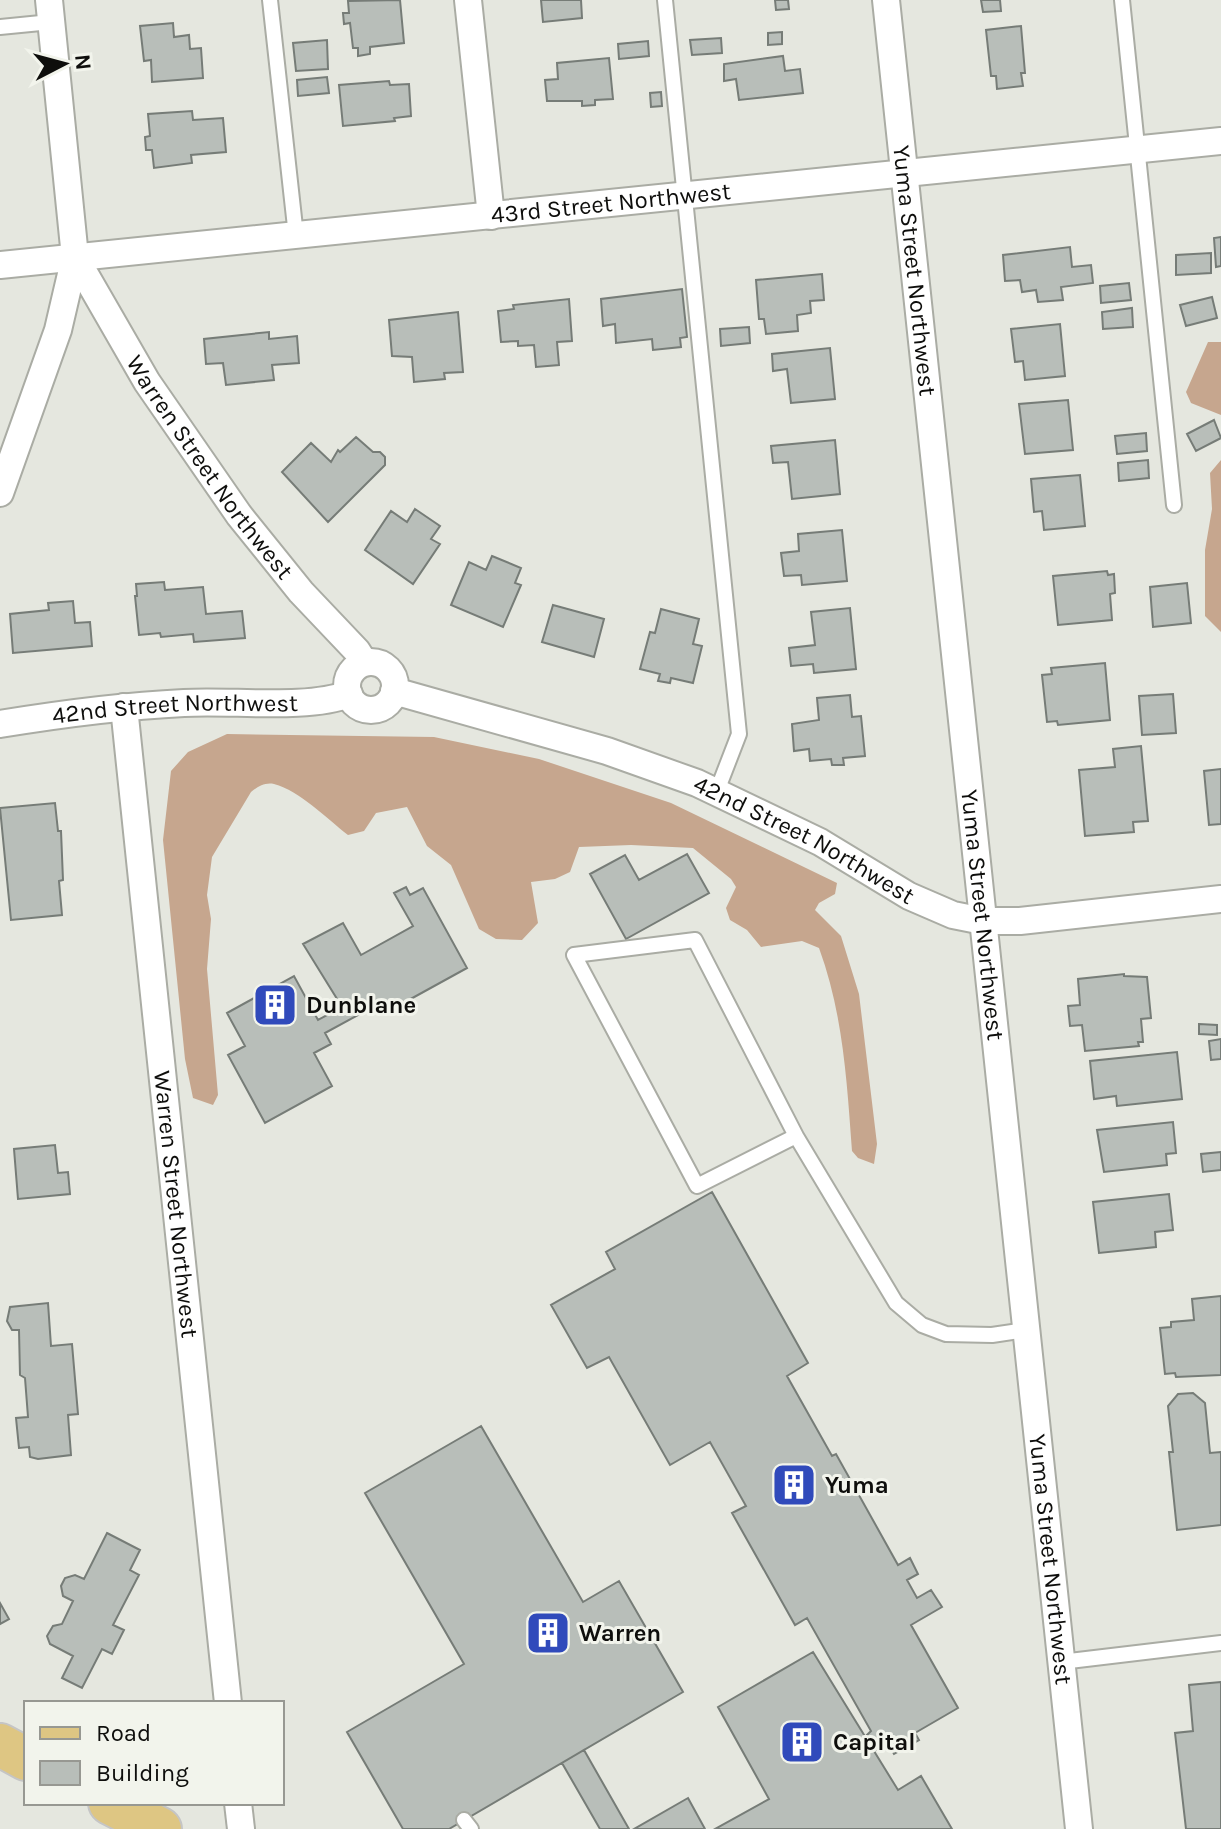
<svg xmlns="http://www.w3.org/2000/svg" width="1221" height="1829" font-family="Karla,sans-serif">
<rect width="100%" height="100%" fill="#e5e7df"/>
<!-- forest -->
<path fill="#c6a68e" d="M1208 342H1221V415L1191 403 1186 392Z
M1221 460V632L1205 616V550L1212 509 1210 473Z
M227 734 434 737 539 759 671 803 837 883 835 894 819 903 815 910 841 936 859 994 877 1144 874 1164 858 1158 852 1151C847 1082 843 1013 819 948L802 941 761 947 747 930 730 920 726 908 736 887 731 879 693 848 631 845 579 847 570 872 555 879 531 882 538 923 522 940 496 939 479 929 451 865 427 846 407 807 376 813 364 831 348 835C326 818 300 791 274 784 265 782 257 787 251 792L212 857 207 895 211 919 207 969 218 1095 213 1105 193 1098 185 1059 163 840 171 771 188 752Z"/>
<!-- building -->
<path fill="#b8beb9" stroke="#767c77" stroke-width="2" d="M400 0 404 43 370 47V54L358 56V48H353L350 23 344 24 343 13H349L348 1Z
M541 0H581L582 18 543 22Z
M775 0H788L789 9 776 10Z
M981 0H1000L1001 11 983 12Z
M173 23 174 37 189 35 190 49 201 48 203 78 152 82 151 60 144 61 140 26Z
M1021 26 1025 73H1021L1023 86 997 89 996 76H991L986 30Z
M782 32V44L768 45V33Z
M721 38 722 53 692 55 690 40Z
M327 40 328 69 296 71 293 43Z
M648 41 649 56 619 59 618 44Z
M783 56 785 71 800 69 803 93 739 100 736 79 724 81V64Z
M609 58 613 99 595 100V105L582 106V101H547L545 80 558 79 557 63Z
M327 77 329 93 298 96 297 80Z
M389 81 390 85 409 84 411 116 394 118 395 121 343 126 339 85Z
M661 92 662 106 651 107 650 93Z
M192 111 193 120 223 118 226 152 191 155 192 163 154 168 152 150H146L145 137 150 136 148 114Z
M1221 237V266L1216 267 1214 238Z
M1070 247 1072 267 1091 265 1093 283 1061 287 1063 300 1038 302 1036 290 1022 292 1020 280 1005 281 1003 255Z
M1211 253V273L1176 275V255Z
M822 274 824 300 810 301 811 313 797 315 798 331 766 334 764 319H759L756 280Z
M1129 283 1131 300 1101 303 1100 286Z
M682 289 687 337 680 338 681 347 653 350 652 339 616 343 615 324 603 326 601 299Z
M1212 297 1217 318 1186 326 1180 305Z
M569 299 572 341 557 342 559 365 536 367 534 345 518 346V341L501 342 498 311 514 309 513 305Z
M1132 308 1133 327 1103 329 1102 312Z
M458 312 463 372 444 373 445 379 414 382 412 357 392 356 389 320Z
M1060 324 1065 376 1025 380 1023 361 1015 362 1011 329Z
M749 327 750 343 721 346 720 329Z
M269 332V339L297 336 299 363 272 365 274 380 226 385 223 363 206 364 204 339Z
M830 348 835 399 791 403 787 369 773 371 772 354Z
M1068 400 1073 450 1025 454 1019 404Z
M1214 420 1221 438 1196 451 1187 434Z
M1146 433 1147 451 1117 454 1115 436Z
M356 437 373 452H380L385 457V465L328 522 282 472 311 443 331 462 338 450 340 452Z
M835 440 840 494 792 499 788 462 773 463 771 446Z
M1148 460 1149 478 1119 481 1118 463Z
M1080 475 1085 526 1044 530 1042 511 1034 512 1031 479Z
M415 509 440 526 431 539 440 544 413 584 365 550 391 511 407 522Z
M842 530 847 581 802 585 801 575 784 576 781 553 799 551 798 534Z
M492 556 521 568 515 583 521 585 503 627 451 605 469 562 486 570Z
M1107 571 1108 575 1114 574 1115 593 1110 594 1112 620 1058 625 1053 576Z
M164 582 165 590 203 587 206 614 242 611 245 638 194 642 193 634 161 637 160 633 139 635 135 596H137L136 584Z
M1187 583 1191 623 1153 627 1150 587Z
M73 601 75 623 90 622 92 646 13 653 10 614 49 610 48 603Z
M553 605 604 619 594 657 542 642Z
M850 608 856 669 814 673 813 664 791 666 789 648 815 645 811 612Z
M661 609 699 619 693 644 702 646 693 683 671 678 670 683 658 681 660 674 640 669 650 632 655 633Z
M1105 663 1110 720 1058 725 1057 721 1047 722 1042 675 1052 674 1051 668Z
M1173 694 1176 733 1142 735 1139 696Z
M850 695 852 717 861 716 865 756 843 758 844 765H832L831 759 810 761 809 749 794 751 792 724 819 720 817 698Z
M1141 746 1148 821 1133 822 1134 832 1085 836 1079 770 1115 767 1113 749Z
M1221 769V824L1209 825 1204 771Z
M55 803 58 831H61L63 880 59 881 62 915 11 920 0 808Z
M687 854 709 893 626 939 590 874 625 855 639 880Z
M406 887 410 895 423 888 467 968 387 1012 382 1002 325 1033 331 1044 314 1053 332 1086 265 1123 228 1055 245 1046 227 1013 294 976 318 1020 342 1007 303 944 343 923 361 955 413 926 394 893Z
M1124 974V976L1147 977 1151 1018 1141 1019 1143 1042H1138L1139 1046 1085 1051 1082 1025 1070 1026 1068 1006 1080 1005 1078 979Z
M1199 1024 1217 1025V1035L1199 1034Z
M1221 1039V1059L1211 1060 1209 1041Z
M1177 1052 1182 1099 1117 1106 1116 1096 1094 1099 1090 1061Z
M1173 1122 1176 1153 1166 1154 1167 1165 1104 1172 1097 1130Z
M55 1145 58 1173 68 1172 70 1194 18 1199 14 1149Z
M1221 1152V1170L1203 1172 1201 1154Z
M712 1192 808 1363 787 1376 832 1456 836 1454 898 1565 910 1558 918 1574 907 1580 917 1598 931 1590 942 1607 911 1625 958 1708 915 1733 919 1740 894 1754 888 1743 876 1750 867 1735 871 1731 807 1618 795 1625 732 1513 746 1506 710 1442 670 1465 609 1357 587 1368 551 1305 615 1269 606 1252Z
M1169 1194 1173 1230 1155 1232 1156 1247 1099 1253 1093 1202Z
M1221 1296V1375L1176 1377 1175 1373 1165 1374 1160 1328 1171 1327V1322L1194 1320 1192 1299Z
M48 1303 51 1346 72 1344 78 1414 68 1415 71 1455 38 1459 30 1457 29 1447 19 1448 16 1418 28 1417 25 1378 20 1375 19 1330H12L7 1321 10 1307Z
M1193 1393 1205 1403 1210 1453 1221 1452V1525L1177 1530 1169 1452H1173L1168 1406 1178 1394Z
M481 1426 583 1602 619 1581 683 1692 449 1829H403L347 1732 464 1664 365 1493Z
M107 1533 140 1550 130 1570 139 1575 113 1625 124 1630 112 1654 102 1649 82 1688 62 1678 73 1656 50 1644 47 1636 53 1626 62 1624 73 1601 63 1596 61 1586 65 1578 75 1575 84 1579Z
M0 1603 9 1619 0 1624Z
M813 1652 898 1790 921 1776 952 1829H715L769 1799 718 1707Z
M1221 1682V1829H1186L1175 1733 1193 1731 1189 1685Z
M584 1750 629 1829H600L562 1763Z
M688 1798 705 1829H634Z"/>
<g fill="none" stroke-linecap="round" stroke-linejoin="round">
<!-- service casing -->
<g stroke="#aaaca4" stroke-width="18">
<path id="service" d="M270 0 296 236
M665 0 739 734 717 791
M1122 0 1174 505
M0 27 51 22
M796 1136 697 1186 574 955 695 940 796 1136 896 1303 922 1325 946 1334 992 1335 1025 1330
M1061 1662 1221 1643
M464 1820 471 1829"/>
</g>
<!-- minor casing -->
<g stroke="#aaaca4" stroke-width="30">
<g id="minor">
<path d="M468 0 491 216"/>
<path id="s1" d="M886 0 1079 1829"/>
<path id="s2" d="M75 257 147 382 239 515 301 592 357 651 364 662"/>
<path id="s3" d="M0 265 1221 141"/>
<path d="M0 493 58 330 75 257 49 0"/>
<circle cx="371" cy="686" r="24"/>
<path id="s4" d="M394 691 607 751 697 783 820 842 909 896 953 915 983 921H1020L1221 899"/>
<path id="s5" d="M124 707 228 1703"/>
<path id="s6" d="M0 724C61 714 122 706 184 703 231 700 307 710 349 694"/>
<path d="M238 1803 241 1829"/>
</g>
</g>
<!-- primary casing -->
<g stroke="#c5c5c5" stroke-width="46">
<path id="primary" d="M0 1745 26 1759
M110 1803 160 1829"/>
</g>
<!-- service -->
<use href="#service" stroke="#fff" stroke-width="14"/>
<!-- minor -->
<use href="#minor" stroke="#fff" stroke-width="26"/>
<!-- primary -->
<use href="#primary" stroke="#dec683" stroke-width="42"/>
</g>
<!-- icons -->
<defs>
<g id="building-square" transform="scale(2.3)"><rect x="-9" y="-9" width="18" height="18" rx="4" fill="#304abb" stroke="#f2f4ec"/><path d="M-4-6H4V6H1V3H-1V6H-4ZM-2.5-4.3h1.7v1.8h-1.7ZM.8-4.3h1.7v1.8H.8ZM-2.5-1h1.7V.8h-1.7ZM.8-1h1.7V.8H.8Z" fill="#fff"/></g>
</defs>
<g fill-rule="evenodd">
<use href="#building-square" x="275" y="1005"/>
<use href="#building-square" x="794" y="1485"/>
<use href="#building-square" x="548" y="1633"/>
<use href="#building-square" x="802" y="1742"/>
</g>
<g text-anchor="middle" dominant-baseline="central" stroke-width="6" stroke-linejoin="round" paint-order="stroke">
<!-- street labels -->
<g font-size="24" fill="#0e0e0c" stroke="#f2f4ec">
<text stroke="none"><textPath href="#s3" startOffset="614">43rd Street Northwest</textPath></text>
<text stroke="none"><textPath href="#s1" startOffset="272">Yuma Street Northwest</textPath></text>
<text stroke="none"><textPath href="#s2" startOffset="250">Warren Street Northwest</textPath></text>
<text stroke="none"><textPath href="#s6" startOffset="176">42nd Street Northwest</textPath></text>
<text stroke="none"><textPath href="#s4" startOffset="438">42nd Street Northwest</textPath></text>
<text stroke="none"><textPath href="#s1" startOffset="920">Yuma Street Northwest</textPath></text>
<text stroke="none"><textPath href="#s5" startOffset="500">Warren Street Northwest</textPath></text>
<text stroke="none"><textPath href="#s1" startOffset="1568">Yuma Street Northwest</textPath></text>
</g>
<!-- poi labels -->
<g font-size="24" font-weight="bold" fill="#0e0e0c" stroke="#f2f4ec" text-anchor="start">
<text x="306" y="1005">Dunblane</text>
<text x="825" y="1485">Yuma</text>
<text x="579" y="1633">Warren</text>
<text x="833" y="1742">Capital</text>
</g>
</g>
<!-- legend -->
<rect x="24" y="1701" width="260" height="104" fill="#f2f4ec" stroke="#979892" stroke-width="2"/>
<rect x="40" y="1727" width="40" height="12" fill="#dec683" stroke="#979892" stroke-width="2"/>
<text x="96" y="1741" font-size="24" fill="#0e0e0c">Road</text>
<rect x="40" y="1761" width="40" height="24" fill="#b8beb9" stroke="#979892" stroke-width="2"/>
<text x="96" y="1781" font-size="24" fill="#0e0e0c">Building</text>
<!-- north arrow -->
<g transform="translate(64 64) rotate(84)" stroke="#f2f4ec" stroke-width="6" paint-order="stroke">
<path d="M0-6L14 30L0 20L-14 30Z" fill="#0e0e0c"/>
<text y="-12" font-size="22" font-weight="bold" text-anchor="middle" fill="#0e0e0c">N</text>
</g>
</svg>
